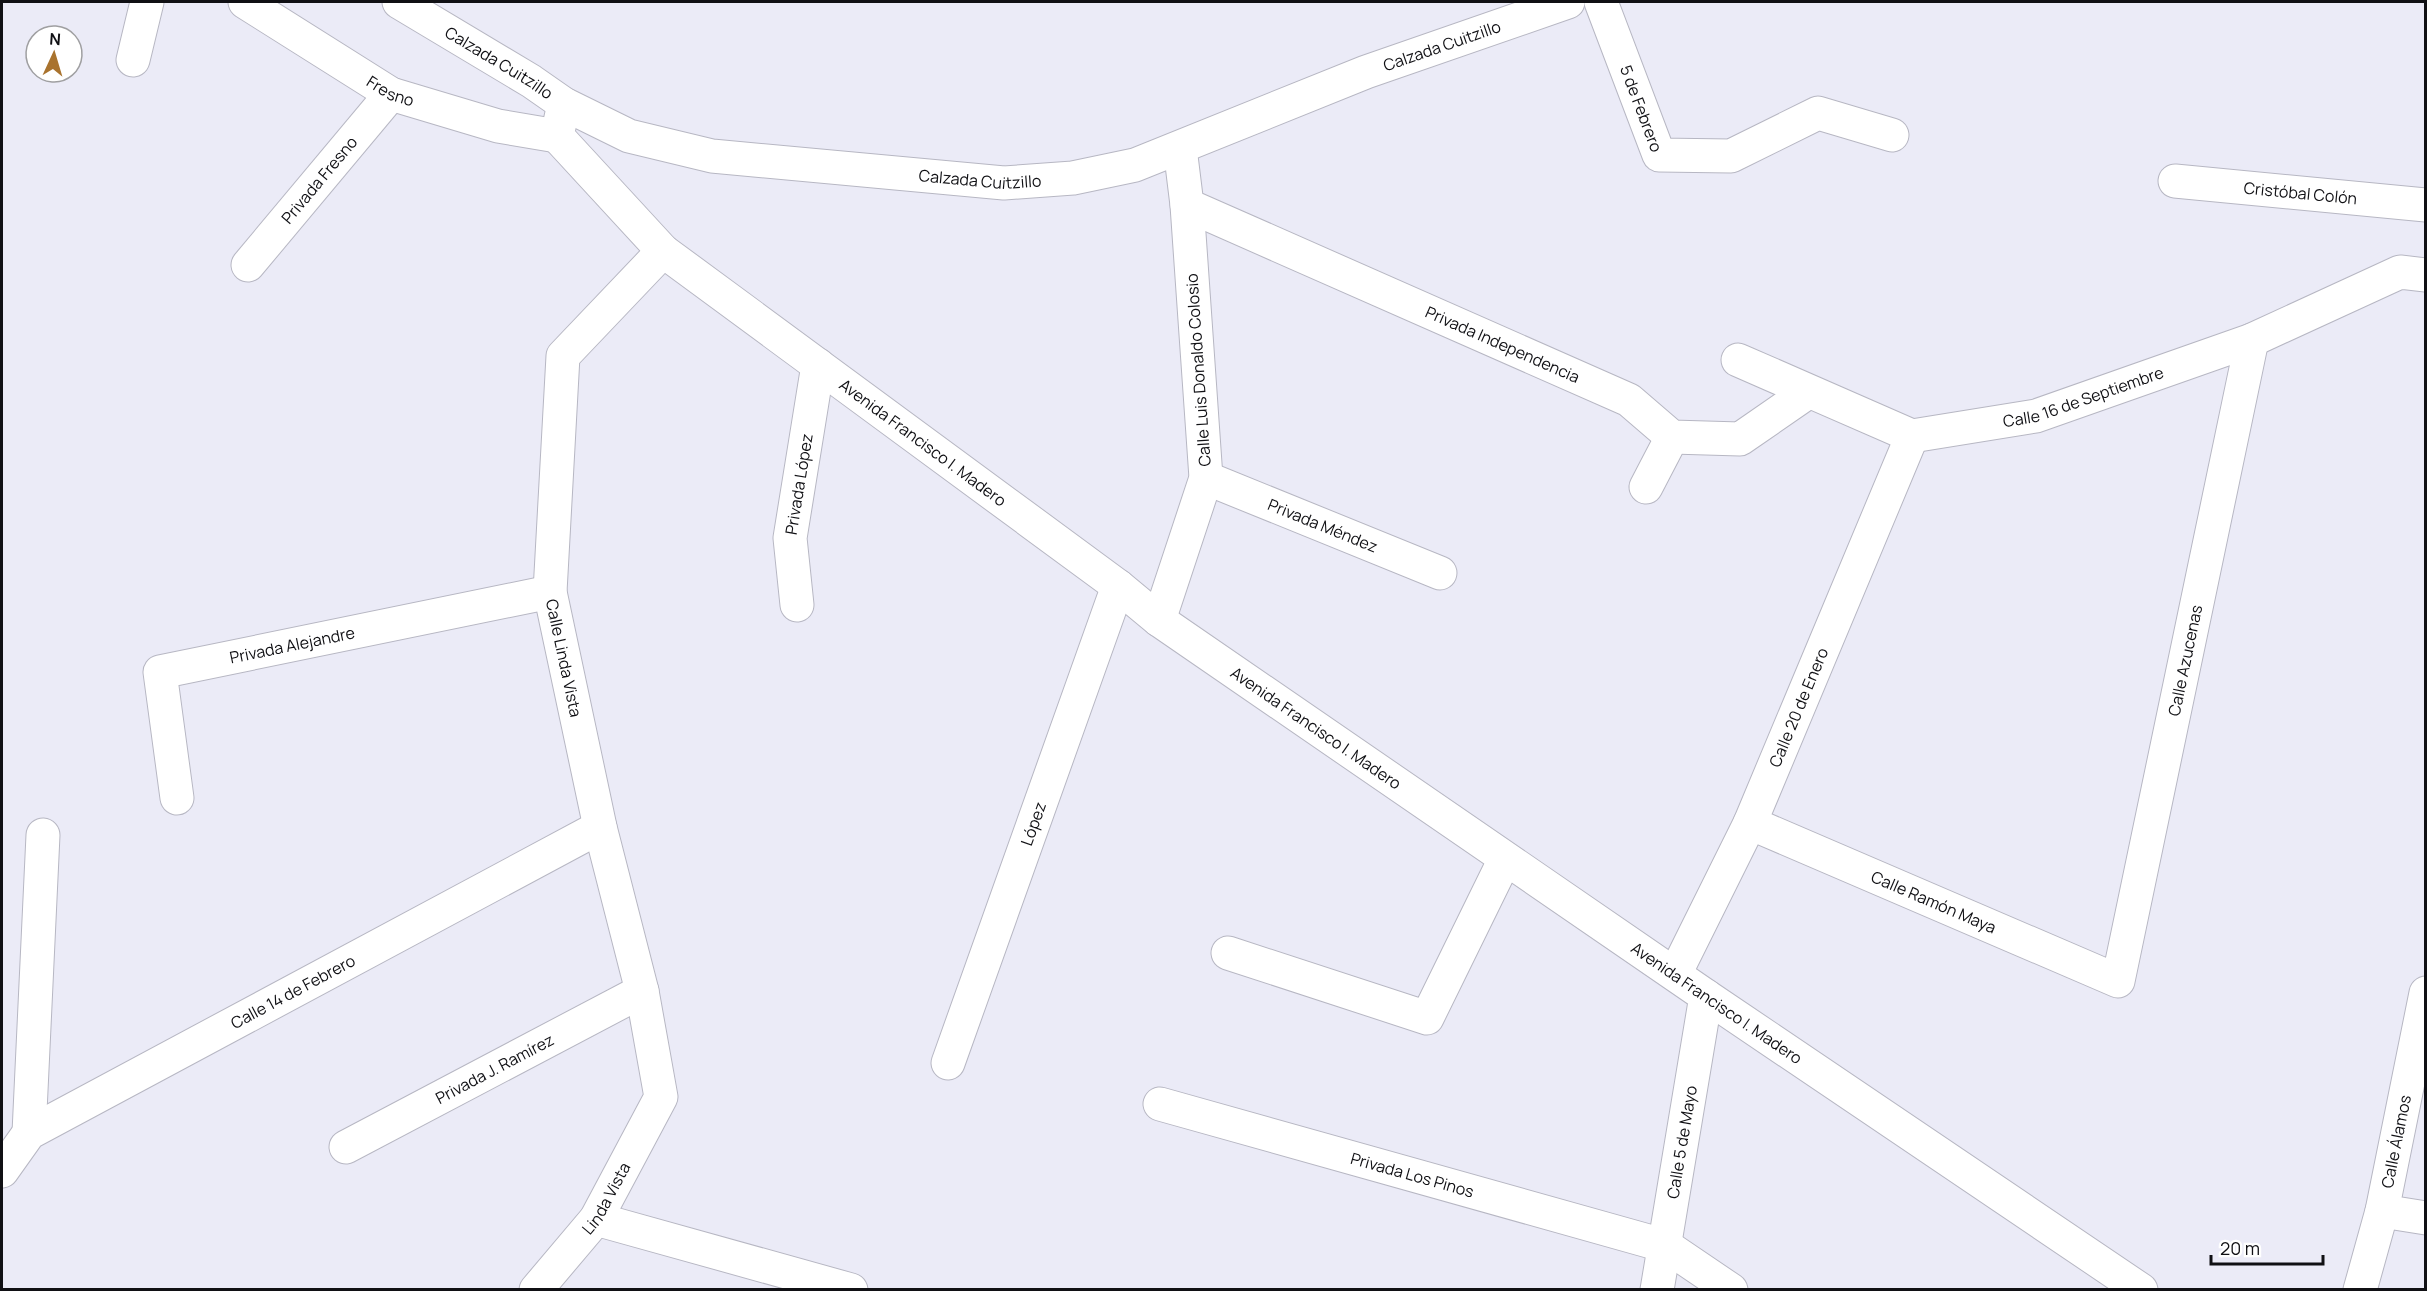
<svg xmlns="http://www.w3.org/2000/svg" width="2427" height="1291" font-family="Manrope,sans-serif">
<rect width="100%" height="100%" fill="#ebebf7"/>
<g fill="none" stroke-linecap="round" stroke-linejoin="round">
<!-- minor casing -->
<g stroke="#b7b7c3" stroke-width="35">
<g id="minor">
<path id="s1" d="M245 2 391 94 498 126 557 136"/>
<path id="s2" d="M399 2 531 81 564 104 629 136 712 156 1004 183 1073 178 1135 165 1366 72 1568 2"/>
<path id="s3" d="M1601 2 1659 155 1731 156 1818 113 1892 135"/>
<path d="M133 60 147 2"/>
<path id="s4" d="M564 104 557 136 663 251 1118 586 1159 620 1706 996 2141 1290"/>
<path id="s5" d="M2175 181 2426 205"/>
<path id="s6" d="M1187 205 1629 400 1672 437 1740 439 1808 392"/>
<path id="s7" d="M248 265 391 94"/>
<path id="s8" d="M1738 360 1912 436 2036 416 2252 340 2400 272 2426 275"/>
<path id="s9" d="M1206 478 1440 573"/>
<path d="M1646 487 1672 437"/>
<path id="s10" d="M797 605 790 538 818 365"/>
<path d="M1159 620 1206 478 1187 205 1180 148"/>
<path id="s11" d="M177 798 160 672 550 592"/>
<path id="s12" d="M1750 823 2118 981 2252 340"/>
<path d="M1228 953 1427 1018 1505 859"/>
<path id="s13" d="M1675 974 1750 823 1912 436"/>
<path id="s14" d="M948 1063 1118 586"/>
<path id="s15" d="M1160 1104 1666 1246 1731 1290"/>
<path d="M29 1133 43 835"/>
<path id="s16" d="M346 1147 642 991"/>
<path id="s17" d="M2 1171 29 1133 600 827"/>
<path d="M2382 1211 2426 1218"/>
<path d="M596 1219 851 1290"/>
<path id="s18" d="M536 1290 596 1219 661 1097 642 991 600 827 550 592 563 356 663 251"/>
<path id="s19" d="M1657 1290 1706 996"/>
<path id="s20" d="M2360 1290 2382 1211 2426 993"/>
</g>
</g>
<!-- minor -->
<use href="#minor" stroke="#fff" stroke-width="33"/>
</g>
<g text-anchor="middle" dominant-baseline="central" stroke-width="5" stroke-linejoin="round" paint-order="stroke">
<!-- street labels -->
<g font-size="16" fill="#101014" stroke="#fff">
<text stroke="none"><textPath href="#s2" startOffset="1107">Calzada Cuitzillo</textPath></text>
<text stroke="none"><textPath href="#s2" startOffset="117">Calzada Cuitzillo</textPath></text>
<text stroke="none"><textPath href="#s1" startOffset="171">Fresno</textPath></text>
<text stroke="none"><textPath href="#s3" startOffset="114">5 de Febrero</textPath></text>
<text stroke="none"><textPath href="#s2" startOffset="621">Calzada Cuitzillo</textPath></text>
<text stroke="none"><textPath href="#s7" startOffset="111">Privada Fresno</textPath></text>
<text stroke="none"><textPath href="#s5" startOffset="126">Cristóbal Colón</textPath></text>
<text stroke="none"><textPath href="#s6" startOffset="345">Privada Independencia</textPath></text>
<text transform="translate(1198 370) rotate(-94)">Calle Luis Donaldo Colosio</text>
<text stroke="none"><textPath href="#s8" startOffset="366">Calle 16 de Septiembre</textPath></text>
<text stroke="none"><textPath href="#s4" startOffset="512">Avenida Francisco I. Madero</textPath></text>
<text stroke="none"><textPath href="#s10" startOffset="122">Privada López</textPath></text>
<text stroke="none"><textPath href="#s9" startOffset="126">Privada Méndez</textPath></text>
<text stroke="none"><textPath href="#s11" startOffset="262">Privada Alejandre</textPath></text>
<text transform="translate(564 658) rotate(78)">Calle Linda Vista</text>
<text stroke="none"><textPath href="#s12" startOffset="728">Calle Azucenas</textPath></text>
<text stroke="none"><textPath href="#s13" startOffset="294">Calle 20 de Enero</textPath></text>
<text stroke="none"><textPath href="#s4" startOffset="998">Avenida Francisco I. Madero</textPath></text>
<text stroke="none"><textPath href="#s14" startOffset="254">López</textPath></text>
<text stroke="none"><textPath href="#s12" startOffset="200">Calle Ramón Maya</textPath></text>
<text stroke="none"><textPath href="#s17" startOffset="346">Calle 14 de Febrero</textPath></text>
<text stroke="none"><textPath href="#s4" startOffset="1484">Avenida Francisco I. Madero</textPath></text>
<text stroke="none"><textPath href="#s16" startOffset="168">Privada J. Ramírez</textPath></text>
<text stroke="none"><textPath href="#s20" startOffset="153">Calle Álamos</textPath></text>
<text stroke="none"><textPath href="#s19" startOffset="150">Calle 5 de Mayo</textPath></text>
<text stroke="none"><textPath href="#s15" startOffset="262">Privada Los Pinos</textPath></text>
<text stroke="none"><textPath href="#s18" startOffset="116">Linda Vista</textPath></text>
</g>
</g>
<!-- border -->
<rect width="2427" height="1291" fill="none" stroke="#101014" stroke-width="6"/>
<!-- north arrow -->
<g transform="translate(54 54) rotate(4)"><circle r="28" fill="#ffffff" stroke="#9f9fa1" stroke-width="1.5"/>
<path d="M0-4.5L10 22L0 15L-10 22Z" fill="#a9732e"/>
<text y="-9" font-size="16" font-weight="bold" text-anchor="middle" fill="#101014">N</text>
</g>
<!-- scale -->
<path d="M2211 1255v9h112v-9" fill="none" stroke="#101014" stroke-width="3"/>
<text x="2220" y="1255" font-size="18" fill="#101014" stroke="#ffffff" stroke-width="4.5" paint-order="stroke">20 m</text>
</svg>
